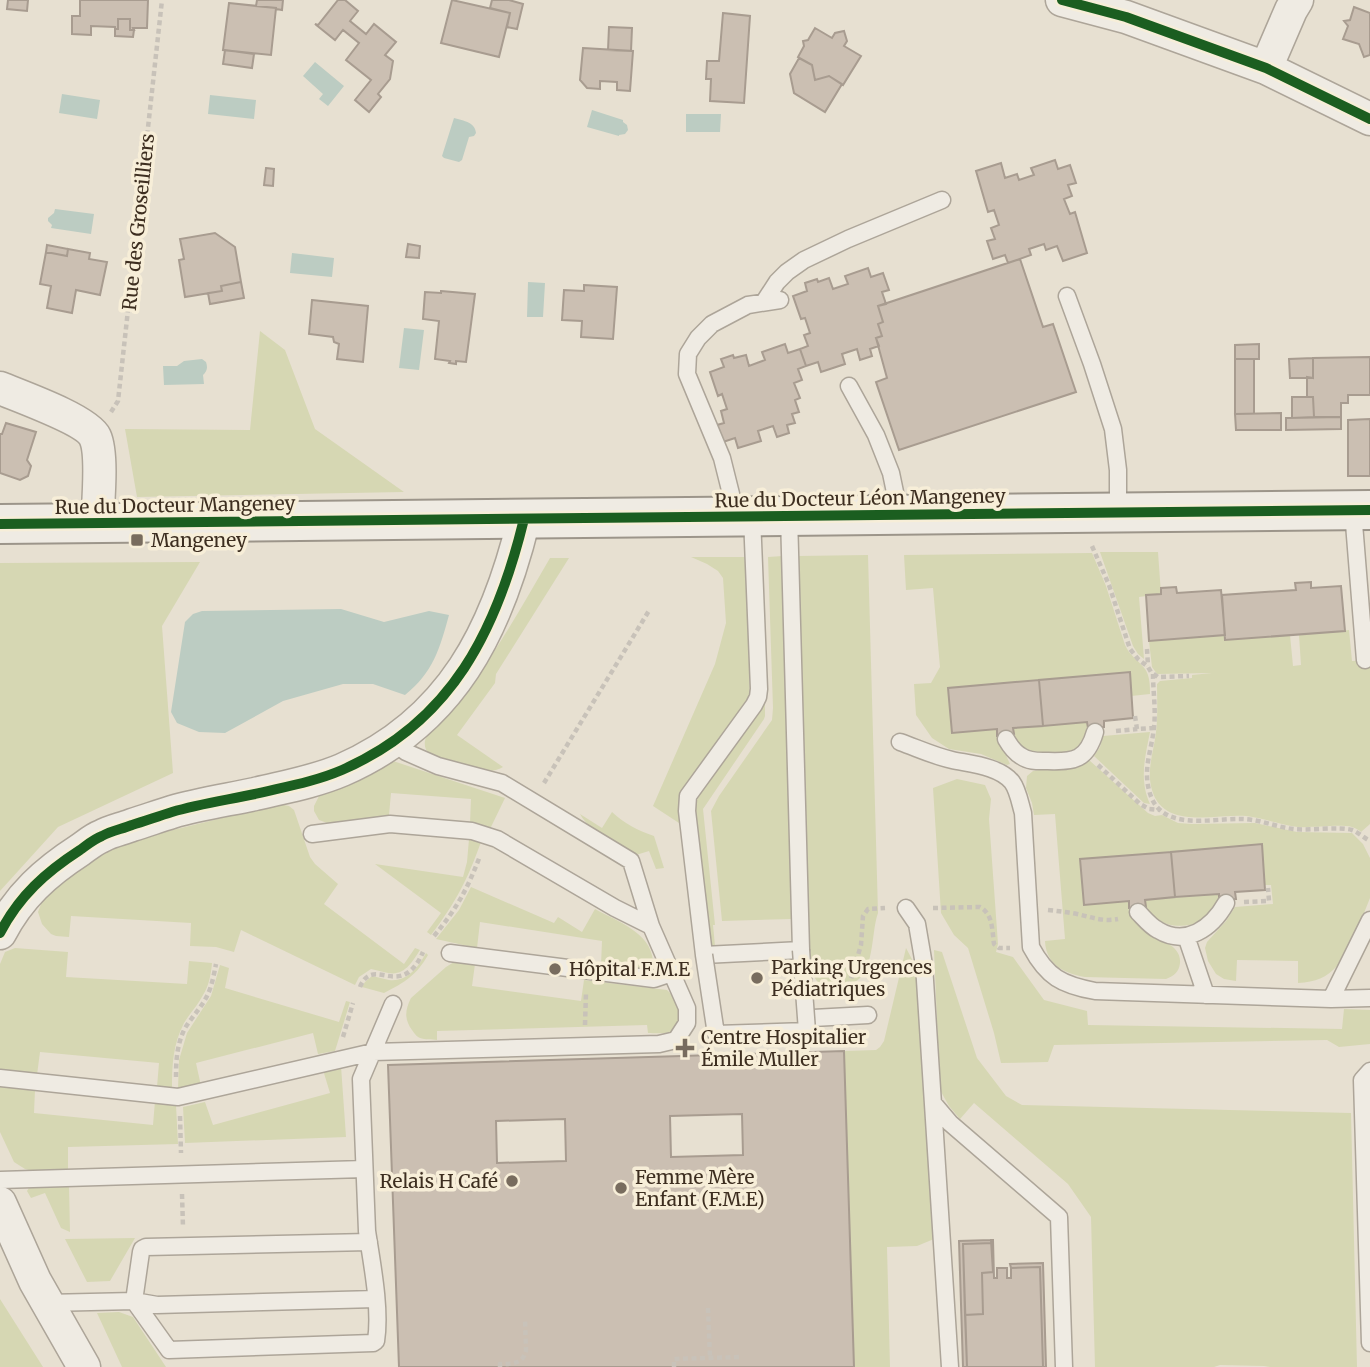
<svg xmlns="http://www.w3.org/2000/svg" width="1370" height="1367" font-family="Merriweather,serif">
<rect width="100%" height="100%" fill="#e7e0d1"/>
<!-- green -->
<path fill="#d6d7b3" d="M260 331 285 350 315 429 404 492 137 497 125 429 250 430Z
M1100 552H1158L1161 594 1139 597 1144 659 1138 654 1133 646Z
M1092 553 1106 586 1125 645C1130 656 1138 660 1145 669 1150 676 1150 686 1150 694L1131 696 1129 672 949 688 952 733 997 729V736L1010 764 1007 765 981 754 949 749 932 738 916 715 914 684 931 683 940 667 933 588 906 590 904 555Z
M868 555 878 913C871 931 875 976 852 983 842 986 830 984 819 984L810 971 798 556Z
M783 556 792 919 722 921 711 811 719 796 772 720 773 708 768 557Z
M691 557H746L750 695 679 796V823L653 806 715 664 726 623 723 578 718 571 707 564Z
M550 558H569L496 674 495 683 457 735 503 767C491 775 475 769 461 766 449 763 422 759 425 741 426 731 455 705 463 695 497 652 522 606 550 558Z
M200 562 162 626 173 773 58 827 0 891V563Z
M1349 630 1352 661 1370 660V824L1361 832C1361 831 1353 827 1352 827 1339 824 1313 828 1298 827 1281 825 1264 818 1246 816 1216 814 1163 830 1152 790 1146 770 1154 751 1156 732 1158 716 1157 699 1157 684L1160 681 1192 678V675L1212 673 1157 674 1152 667 1149 641 1225 635 1226 640 1290 635 1293 666 1301 665 1299 635Z
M765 699V716L764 719 703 809 715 925H713L715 946 712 945 695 812V803L706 782Z
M1087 722C1088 736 1082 749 1067 752 1044 752 1016 758 1013 728Z
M1150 732C1145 757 1139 780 1150 804L1144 803 1094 756 1100 747 1103 736Z
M1089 760 1148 813 1155 816 1162 815 1178 823 1192 824 1255 823 1297 832 1352 833 1363 844 1370 858V898L1364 913 1338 965C1326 978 1316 982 1298 983V961L1237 960 1236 981 1224 979 1216 974 1208 961 1205 948 1207 942 1226 921 1235 907 1273 904 1271 885H1265L1262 844 1080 859 1084 905 1129 901C1129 913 1135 923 1144 930 1155 939 1182 944 1180 963 1179 972 1174 976 1166 979L1085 977C1063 973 1046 964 1045 941L1065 939 1055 814 1034 815 1032 803 1026 788 1027 776 1033 771 1039 770 1077 768Z
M393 761 505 798 490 829 470 823 471 799 391 793 389 815 330 824 319 820 314 811V806L319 796 327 791 367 774Z
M957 779 985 785 991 799 989 819 998 944 996 952 1013 957 1044 1000 1087 1011 1088 1025 1342 1029 1344 1009 1370 1010V1044L1339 1047 1327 1040 1054 1045 1048 1062 1001 1063 994 1033 968 948 954 935 941 913 933 788Z
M279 804 289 806 294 810 310 857 315 864 338 884 324 904 404 964 415 948 420 950C412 962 405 976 388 973 382 972 377 970 371 969L359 977 355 985 241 930 234 952 216 947 190 946 191 923 71 916 69 937 56 936 51 934 42 924 38 912 43 899 77 868 111 849 132 840Z
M612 812C625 824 637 830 654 836L664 868 656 869 649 851 636 855C617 844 591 834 580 814L602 828Z
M469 839 481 842C467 881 456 902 431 935L427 932 441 913 375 864 463 877 467 862Z
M471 887 554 923 558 917 582 932 595 909C616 921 651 932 653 961L648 968 644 970 601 965 602 941 480 922 477 948 436 939 459 910Z
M1219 894V900C1213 908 1208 916 1200 921 1181 932 1147 924 1145 900Z
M15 948 68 952 66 977 187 984 189 961 212 963C211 974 209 986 203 995 198 1005 190 1013 184 1023 173 1044 172 1065 172 1088L157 1087 159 1063 40 1052 37 1075 0 1070V964L5 952Z
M906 948 914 963 916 973 934 1239 917 1246 887 1247 890 1367H854L844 1051 876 1050 880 1047 884 1041Z
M934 950 942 952 977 1058 1006 1096 1022 1105 1351 1113 1357 1367H1270L1264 1366 1220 1365 1214 1367H1095L1091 1217 1068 1184 974 1103 960 1119 949 1106 940 1090Z
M426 953 428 955C416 976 405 982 384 993L362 987 365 982 372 976C378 977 383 979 389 980 408 982 418 967 426 953Z
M454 962 475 964 472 986 581 1001 584 980 667 990C677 998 689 1027 670 1032 664 1034 654 1033 648 1033L647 1025 437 1031V1040C432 1039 425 1040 420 1038 416 1036 415 1034 412 1030 404 1019 405 1010 411 998L446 967Z
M220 965 229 968 225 988 339 1022 346 1001 350 1002 335 1051 318 1054 313 1033 196 1063 201 1086 178 1089 179 1060 187 1033 211 996Z
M341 1066 346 1137 185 1143 183 1107 205 1102 213 1125 330 1093 323 1070Z
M5 1086 35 1090 34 1113 153 1125 155 1101 176 1105 178 1144 68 1147V1170L33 1171 25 1169 14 1162 0 1132V1087Z
M32 1185 69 1186 70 1232 61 1228 45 1193 31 1198 27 1191 30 1186Z
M135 1238 110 1281 87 1282 65 1239Z
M0 1299 43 1367H0Z
M119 1312 133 1317 166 1367H122L97 1313Z"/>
<!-- water -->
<path fill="#bcccc2" d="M315 62 344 86 328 106 319 99 323 94 303 76Z
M62 94 100 100 97 119 59 113Z
M210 95 256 100 254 119 208 114Z
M592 110 623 120V122L627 125 628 130 625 134 619 135V136L587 127Z
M686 114H721L720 132H686Z
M454 118C464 121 475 122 476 133L474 136 469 137 462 160 459 162 444 158 442 156Z
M55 209 94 214 91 234 51 228 52 225 48 221V218L54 213Z
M292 253 334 258 332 277 290 273Z
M528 282 545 283 543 317H527Z
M404 328 424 330 419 370 399 368Z
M202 359 206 362C208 368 207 371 203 375L204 384 164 385 163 366H177L184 361Z
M341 609 384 622 429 611 449 615C440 648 433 673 405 695L373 684H343L283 701 225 733 199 732 177 723 171 712 185 622 193 614 202 611Z"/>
<!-- building -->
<path fill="#cbbfb2" stroke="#a89c90" stroke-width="2" fill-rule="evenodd" d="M8 0H28L27 11 7 9Z
M80 0H148L147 28H133L134 30H130V19H118V29H115V27L91 26V35L72 34V16H80Z
M257 0H283L282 10 276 9V8L256 6Z
M338 0H345L358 11 350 21 366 34 374 24 396 42 385 55 393 61 390 79 378 94 381 97 369 112 355 100 371 80 346 60 359 43 343 30 335 40 315 24 318 25Z
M452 0 510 13 499 57 441 43Z
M492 0H509L523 4 517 29 507 27 510 13 490 8Z
M229 3 276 8 271 55 223 50Z
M1354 7 1370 13V55L1364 57 1359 44 1343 39 1348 26 1344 21 1350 20Z
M723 13 750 16 744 103 710 101 711 79H706L707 61H719Z
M118 19H130V30H134L133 37 115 36V29H118Z
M609 27 632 28 631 51 608 50Z
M815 28 832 38 835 33 844 31 847 41 844 46 861 56 843 85 829 76 815 80 812 65 798 57 804 46 803 41 808 40Z
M583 48 633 51 630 91 617 90V82L600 81V89L587 88 580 80Z
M225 50 254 54 252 68 223 64Z
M799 58 812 65 815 80 829 76 842 84 825 112 794 93 790 74Z
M1055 160 1058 169 1070 165 1076 183 1068 185 1072 196 1064 199 1070 214 1075 212 1087 253 1063 261 1057 246 1046 250 1044 244 1029 249 1031 255 1008 263 1005 255 993 259 987 241 995 239 991 228 999 225 994 210 988 212 976 171 1001 163 1005 178 1017 174 1019 180 1034 175 1031 168Z
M266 168 274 169 273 186 264 185Z
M215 233 235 247 241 282 221 286 222 291 185 297 179 260 184 259 180 239Z
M408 244 420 246 419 258 406 257Z
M47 245 68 249 67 256 46 252Z
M68 249 90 253 89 259 107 262 100 295 76 290 72 313 47 308 51 286 40 284 46 252 67 256Z
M1020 259 1043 327 1053 324 1076 392 899 450 876 382 887 378 876 338 882 336 878 324 883 322 878 306Z
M868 268 871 277 883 273 889 290 882 292 886 304 878 306 883 322 878 324 882 336 876 338 879 346 870 349 872 356 860 360 857 349 842 354 845 364 821 372 818 362 806 366 800 349 808 346 804 335 810 333 805 318 801 319 793 296 807 291 805 283 817 279 818 282 829 278 833 289 848 284 845 276Z
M241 282 244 298 210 304 208 293 222 291 221 286Z
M584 285 617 287 613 339 581 337 582 321 562 320 564 290 584 291Z
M441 291 475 294 466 362 456 361V364L449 363 450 361 435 359 439 321 423 319 425 292 441 293Z
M312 300 368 306 363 362 337 359 339 344 334 342 333 337 309 334Z
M785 344 788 353 800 349 806 366 798 369 802 380 794 383 800 398 795 400 799 412 792 414 795 423 787 425 789 433 777 437 773 426 758 431 761 441 738 448 735 438 723 442 717 425 724 423 721 411 727 409 722 394 718 396 710 372 724 367 721 359 733 355 734 358 746 355 749 366 765 360 762 352Z
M1259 344V359H1235V345Z
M1370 357V395H1348V403H1341V417H1314L1313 397H1307V377L1313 378V358Z
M1313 358V378H1290L1289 359Z
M1235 359H1254V414H1235Z
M1292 397H1313L1314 417 1292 418Z
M1281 413V430H1236L1235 414Z
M1341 417V429L1286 430V418Z
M1370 419V476H1348V420Z
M6 423 36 432 27 460 31 466 28 476 20 480 0 473V434H2Z
M1311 582V588L1341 586 1345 631 1225 640 1222 595 1296 590 1295 583Z
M1176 587 1177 593 1221 590 1225 635 1149 641 1146 595 1161 594V588Z
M1130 672 1133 718 1104 721V727L1095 728H1088L1087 722 1043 726 1039 680Z
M1039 680 1043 726 1013 728 1014 734 1006 735 997 736V729L952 733 948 688Z
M1262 844 1265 890 1235 892 1236 899 1219 900V894L1175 897 1171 852Z
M1171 852 1175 897 1145 900 1146 907 1129 908V901L1084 905 1080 859Z
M844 1051 854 1367H399L388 1065ZM742 1114 743 1155 671 1157 670 1116ZM565 1119 566 1161 497 1163 496 1121Z
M991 1240H993L994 1278H997V1268H1007V1278H1011V1268L1040 1267 1043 1367H967L965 1315 983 1314 982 1273 993 1272Z
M991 1240 992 1243 963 1244 967 1367H963L959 1241Z
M992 1243 993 1272 982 1273 983 1314 965 1315 963 1244Z
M1043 1263 1046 1367H1043L1040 1267 1011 1268 1010 1264Z"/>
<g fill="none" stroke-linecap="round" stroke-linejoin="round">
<!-- lane casing -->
<g stroke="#ada599" stroke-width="19">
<path id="lane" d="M1067 296 1092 364 1113 429 1118 470V513
M764 302 777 282 787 272 804 260 848 239 942 200
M849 386 876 435 891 473 900 516
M1353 511 1365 660
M734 517 731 494 722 458 687 374 688 354 698 338 712 324 748 305 780 300
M752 517 759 689 758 697 754 705 688 796 687 811 704 955 801 950 789 516
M1006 739C1010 746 1014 752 1021 756 1029 762 1039 761 1048 761 1074 762 1087 760 1095 732
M900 742C917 748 934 756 952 760 970 764 999 766 1012 782 1018 790 1020 803 1023 813L1031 947C1047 977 1062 985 1095 991L1331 999 1370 998
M312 834 390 824 472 831 497 839 615 908 651 926
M906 908 917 924 924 965 950 1367
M1138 912C1144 918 1150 926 1158 930 1186 947 1212 928 1226 903
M1186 936 1206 995
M450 953 654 979 672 973
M1331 999 1370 920
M813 1018 868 1015
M1370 1071 1362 1080 1370 1343
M0 1078 178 1097 373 1052 659 1044 676 1040 687 1023V1008L651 926 631 861 502 783 438 766 406 752 392 741
M933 1103 950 1123 1059 1217 1064 1367
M0 1180 364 1169
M369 1242 146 1247 142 1249 141 1252 134 1301 169 1350 373 1343 376 1341C381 1309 372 1264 367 1231L361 1079 393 1004
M47 1303 134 1301 157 1305 376 1299"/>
</g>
<!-- street casing -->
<g stroke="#ada599" stroke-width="35">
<path id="street" d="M1062 0 1126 17 1266 68 1370 119
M1266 68 1291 10 1297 0
M0 388C19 396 87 420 95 437 103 454 98 504 97 524
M0 933C19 896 46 872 80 850 87 845 94 839 102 836 111 831 122 829 132 825 145 821 159 816 172 812 199 804 227 800 255 794 284 787 314 782 342 770 452 722 497 630 524 519
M0 1203 35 1281 84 1367"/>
</g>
<!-- secondary casing -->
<g stroke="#9c958a" stroke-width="42">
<path id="secondary" d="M0 524 1370 510"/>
</g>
<!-- path -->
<path stroke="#c8c2b9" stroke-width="4.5" stroke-dasharray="5 3.5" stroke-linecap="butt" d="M111 412 118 401 162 0
M1092 546 1109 585 1130 649 1138 659 1148 667 1151 672 1158 677 1189 676
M1147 649 1148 666
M1153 674C1153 691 1156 710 1154 727 1152 749 1143 768 1149 790 1159 833 1210 818 1241 819 1259 819 1276 827 1293 829 1309 831 1339 826 1352 830 1358 832 1364 838 1370 841
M1135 716 1137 729 1154 728
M1116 731 1137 729
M1098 765 1140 804 1149 809 1160 810
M544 783 650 609
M1244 902 1269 901 1268 888
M933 908 980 907C993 914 992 930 994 944L999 948H1010
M1048 910C1058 911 1067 912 1077 914 1091 917 1103 922 1118 919
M434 936C457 908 467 890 480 856
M360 987C371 960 391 987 410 971 416 966 420 959 423 952
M823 987 849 986 861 945 863 916 868 909 885 908
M585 1025 586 992
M343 1037 353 1003
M176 1077C176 1060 177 1044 185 1028 192 1017 201 1008 207 996 212 986 214 974 216 964
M180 1116 181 1153
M182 1194 183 1227
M708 1308 710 1358
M500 1367V1364C512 1364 523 1364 526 1351L525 1319
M674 1367V1359L741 1357"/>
<!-- lane -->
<use href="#lane" stroke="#efebe3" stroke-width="16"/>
<!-- street -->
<use href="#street" stroke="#efebe3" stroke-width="32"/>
<!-- secondary -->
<use href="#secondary" stroke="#efebe3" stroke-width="38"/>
<!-- lane-bridge casing -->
<g stroke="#ada599" stroke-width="19" stroke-linecap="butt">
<path id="lane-bridge" d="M704 955 716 1034 807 1031 801 950"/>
</g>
<!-- lane-bridge -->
<use href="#lane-bridge" stroke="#efebe3" stroke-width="16"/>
<!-- cycleway casing -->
<g stroke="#f7eed8" stroke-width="15">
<path id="cycleway" d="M1062 0 1126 17 1266 68 1370 119
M0 524 1370 510
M0 933C19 896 46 872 80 850 87 845 94 839 102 836 111 831 122 829 132 825 145 821 159 816 172 812 199 804 227 800 255 794 284 787 314 782 342 770 452 722 497 630 524 519"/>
</g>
<!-- cycleway -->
<use href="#cycleway" stroke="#1b5e20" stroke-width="10"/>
</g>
<!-- markers -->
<g fill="#786c5e" stroke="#f7eed8" stroke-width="2.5">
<rect x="130" y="533" width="14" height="14" rx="3.5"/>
<circle cx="555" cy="969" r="7"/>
<circle cx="757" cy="978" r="7"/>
<path d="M681.5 1037.5h7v7h7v7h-7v7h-7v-7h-7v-7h7z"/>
<circle cx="512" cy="1181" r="7"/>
<circle cx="621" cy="1188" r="7"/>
</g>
<g text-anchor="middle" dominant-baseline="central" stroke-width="7" stroke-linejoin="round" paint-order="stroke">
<!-- street labels -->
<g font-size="19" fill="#3d2e20" stroke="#f7eed8">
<text transform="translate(138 222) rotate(-84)">Rue des Groseilliers</text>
<text transform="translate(860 498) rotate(-1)">Rue du Docteur Léon Mangeney</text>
<text transform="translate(175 505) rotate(-1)">Rue du Docteur Mangeney</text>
</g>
<!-- poi labels -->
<g font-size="19" fill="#3d2e20" stroke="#f7eed8" text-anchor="start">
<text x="151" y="540">Mangeney</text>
<text x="771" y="967">Parking Urgences<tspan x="771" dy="22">Pédiatriques</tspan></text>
<text x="569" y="969">Hôpital F.M.E</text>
<text x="701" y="1037">Centre Hospitalier<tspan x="701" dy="22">Émile Muller</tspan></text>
<text x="635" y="1177">Femme Mère<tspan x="635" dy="22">Enfant (F.M.E)</tspan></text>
<text x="498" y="1181" text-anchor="end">Relais H Café</text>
</g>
</g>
</svg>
